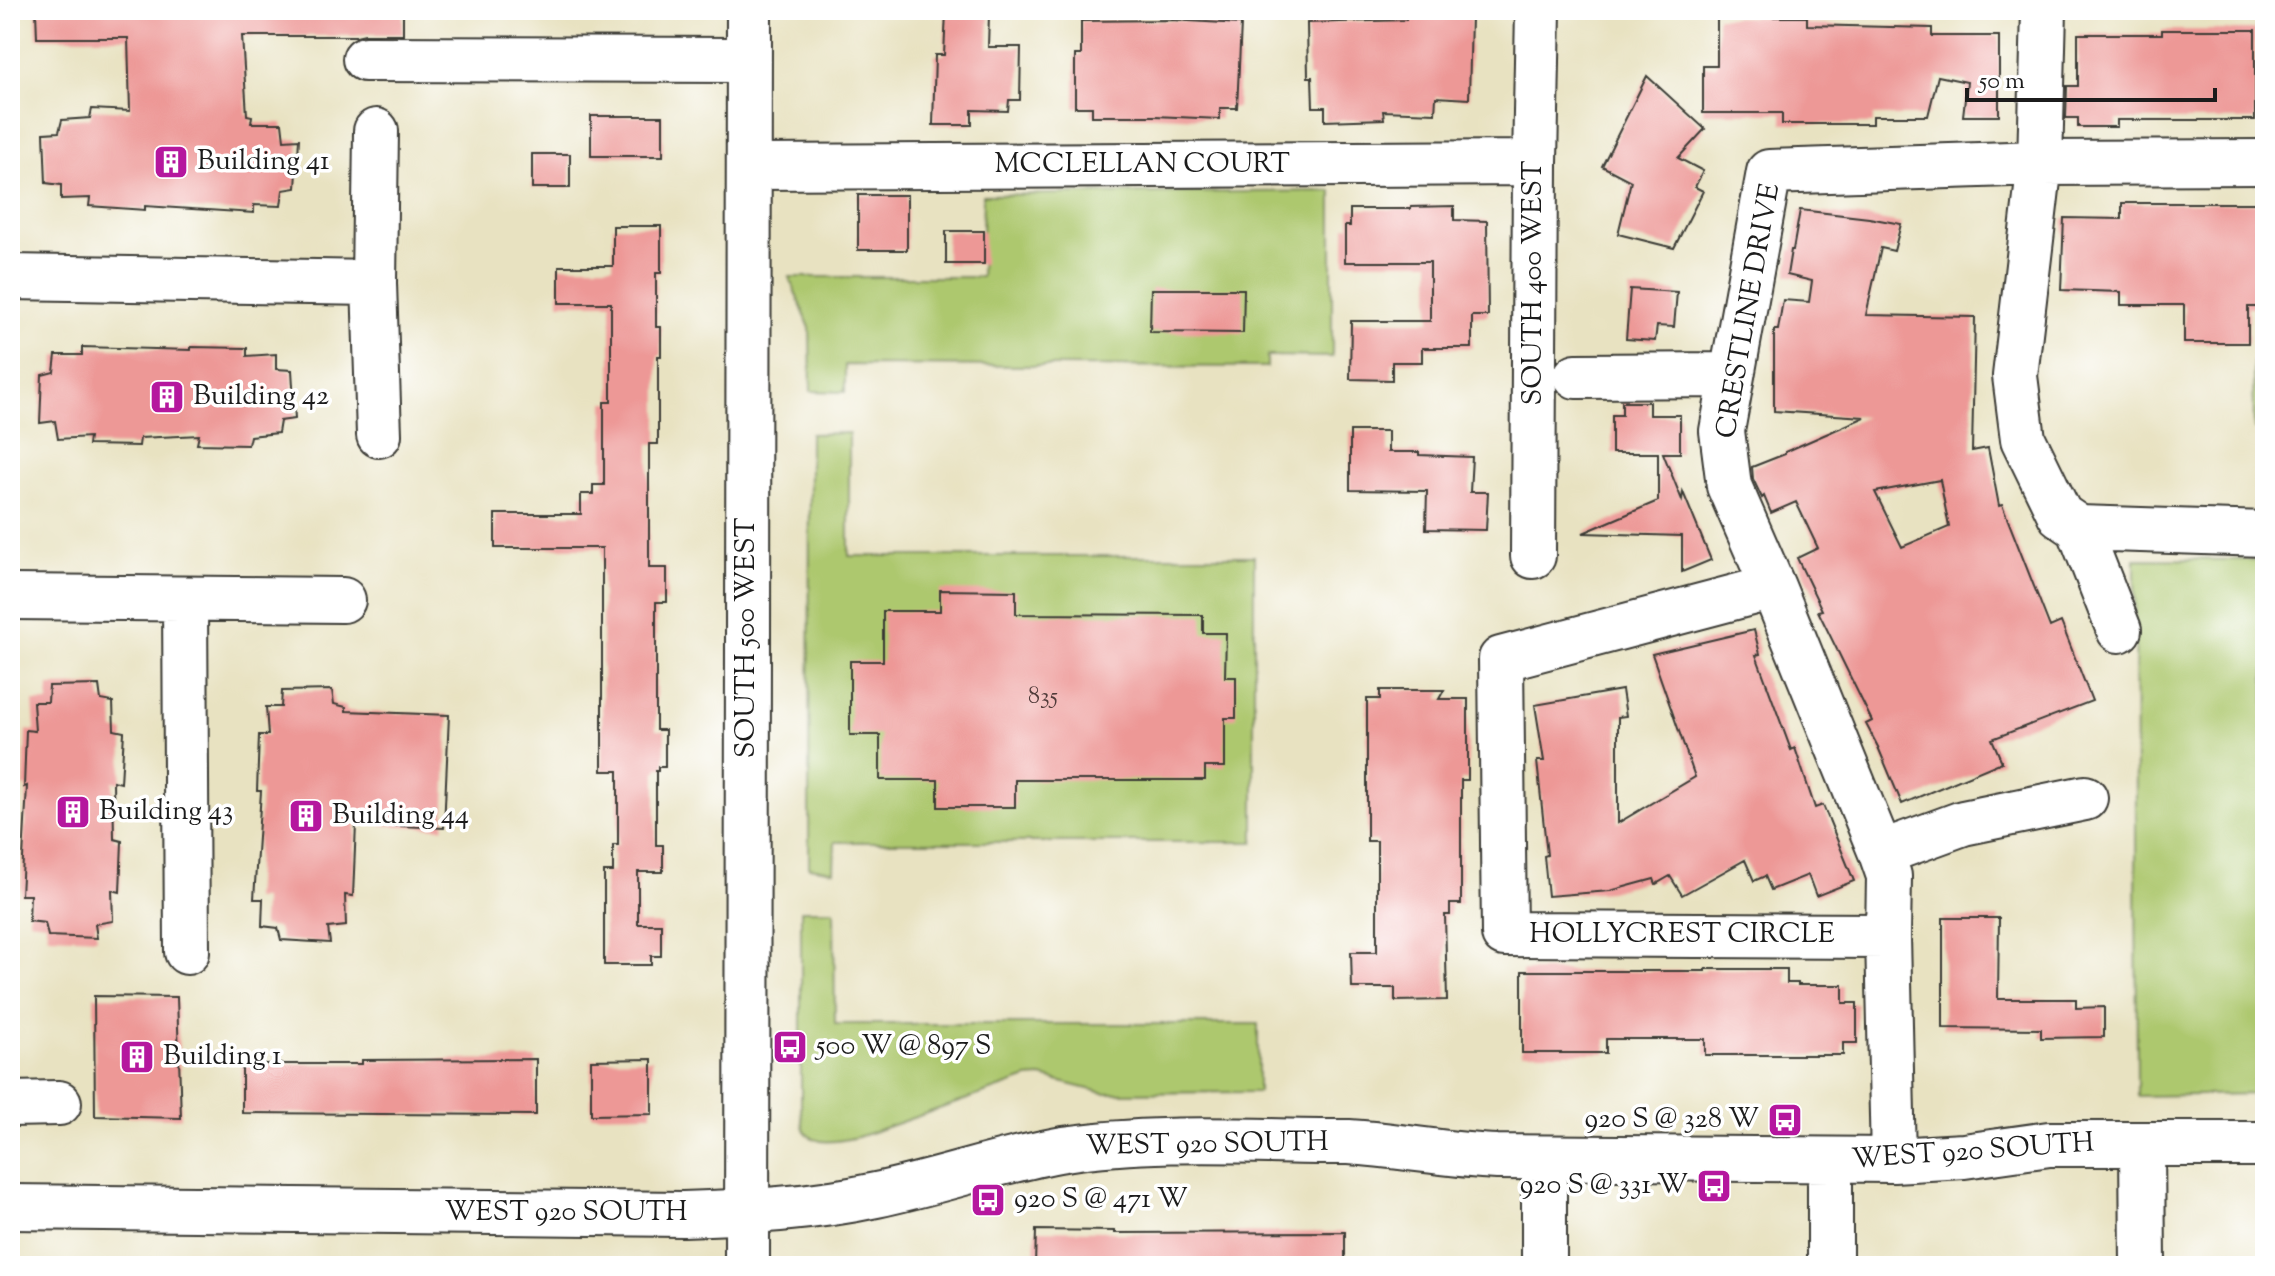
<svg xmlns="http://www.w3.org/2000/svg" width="2275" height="1276" font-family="'Sorts Mill Goudy',serif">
<rect width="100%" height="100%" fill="#fff"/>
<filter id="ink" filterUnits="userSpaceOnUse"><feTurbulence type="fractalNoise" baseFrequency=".0125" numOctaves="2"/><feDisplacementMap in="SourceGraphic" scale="16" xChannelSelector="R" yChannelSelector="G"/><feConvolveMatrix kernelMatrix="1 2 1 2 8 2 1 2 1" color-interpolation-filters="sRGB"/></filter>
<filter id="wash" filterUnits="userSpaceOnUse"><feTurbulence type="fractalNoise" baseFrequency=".006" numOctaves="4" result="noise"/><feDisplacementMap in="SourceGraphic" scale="32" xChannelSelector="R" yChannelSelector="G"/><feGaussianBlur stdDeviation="1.8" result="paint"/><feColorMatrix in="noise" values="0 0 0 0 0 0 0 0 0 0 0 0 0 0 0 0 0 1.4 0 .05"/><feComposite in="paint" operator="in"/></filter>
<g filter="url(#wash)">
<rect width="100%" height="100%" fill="#e8e2c1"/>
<!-- green -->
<path fill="#adc86e" stroke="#647245" stroke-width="2" d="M1332 191V357L1267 356V367L845 365V392L811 391 810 328 789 277H981L983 195Z
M2253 362H2265V429H2254Z
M849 433V556H1254V842H835L834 871 809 867 810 434Z
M2135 559 2265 560V1094L2137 1096Z
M801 910H834L835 1024H1258V1092L1104 1093 1041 1077 1028 1078 858 1137C842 1140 816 1148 805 1131 802 1126 802 1116 801 1110Z"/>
<g id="blocks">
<!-- building -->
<path fill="#ed9896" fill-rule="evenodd" d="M36 10H403V34H365L356 36H242L247 115 252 116 251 123H282L284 140 299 139 296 188 283 190 281 206 254 205V213L145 206V210L89 206 90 198 61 199V185L46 183 44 133 59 132 62 120 90 118 92 109 130 111 128 38H37Z
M946 12 989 14 988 47H1021L1020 100H1009L1008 111 972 110V125H933L935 55H944Z
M1406 14 1471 16 1469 99 1436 97 1435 113 1383 111 1384 119 1325 121V107H1313L1312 77H1308L1307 23 1406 20Z
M1717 17H1807V25L1932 28V36H1999V116H1963L1967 82 1938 76 1928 116H1873V124H1782V113H1703V66H1717Z
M1171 20 1241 24 1237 108H1220V119L1155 116H1092V107H1075V55H1081V21Z
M2162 30H2255V120H2117V127H2078V118H2066L2067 86H2078V34H2162Z
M1647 76 1705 129 1678 158 1703 171 1695 187 1703 191 1674 248 1618 234 1631 181 1602 166Z
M591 116H663V156H591Z
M532 154H570V188H532Z
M858 195H907V250H858Z
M2122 203H2264V307H2248V343H2184V305H2121V292L2061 290 2064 218 2122 219Z
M1454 206V220L1487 221 1488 316H1472V348H1422V362H1392V380L1350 379 1351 321H1430V262H1345V226H1350V209H1411V207Z
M1800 210 1869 218 1901 224 1894 251 1881 248 1866 315 1975 317 1972 451 1988 448 1999 506 2002 505 2050 627 2061 622 2092 701 1992 739 2002 762 1902 804 1878 747 1866 724 1872 721 1818 611 1822 610 1797 558 1818 548 1796 502 1771 513 1764 496 1762 498 1753 479 1752 467 1785 454V452L1865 417 1774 411V330H1778L1783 300 1809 302 1812 281 1787 275 1791 250H1793ZM1940 480 1949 527 1902 547 1875 492Z
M613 226H661V273H656V327H661V356H658V444H649V568H667V602H656V730H665V767H658V771H656V845H663V872H638V924H661V956H651V965H604V872H613V845H618V771H602V548H495V514H581V494H593V485H604V402H611V303H559V266H613Z
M946 231H984V264H946Z
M1151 289H1244L1243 333 1150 332Z
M1630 289 1677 292 1674 327 1657 326 1655 341 1626 339Z
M82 347 191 350V347L247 348V356L276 354V369L292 370 295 419 280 421 278 433 250 436 248 445 197 444 199 435 140 438 139 446 88 445 89 437 58 439 55 421 40 423 42 375 54 372 56 355H82Z
M1622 402H1649V415H1680V453H1663L1682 500 1683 492 1711 560 1682 572V536L1583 533 1658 501V453H1612V415H1622Z
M1350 431H1388V452H1419V455L1472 457 1470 492H1488L1486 530 1426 529 1427 491 1350 490Z
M940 590 1016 591V614L1203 615V633H1226L1225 677H1236V718H1225V767H1205V780H1015V807H938V780H880V735H850V661H883V611H940Z
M1754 630 1760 654 1756 655 1791 750 1795 748 1815 808 1823 805 1854 881 1816 896 1808 875 1771 890 1765 876 1754 881 1745 860 1682 895 1670 876 1656 884 1654 879 1610 891 1548 896 1544 856 1547 855 1537 761H1544L1535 705 1622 690 1626 716 1618 717V823L1695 777 1652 654Z
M99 685 101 700 113 702 114 730 124 732 121 783 113 781 114 839 122 841 120 892 112 890 113 921 95 924 97 938 48 936 45 923 29 921 30 895H21L27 786 24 787 26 730 35 731 33 702H48L49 686Z
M332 690 334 704 346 707V711L449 715 444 828 356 824 353 896 345 895 346 926 328 928 330 943 281 940 278 928 262 926 263 899H254L261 791H257L259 735H268L266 707H281L282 691Z
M1380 690H1444L1439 699H1468V780H1461V904H1450V915H1445L1447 1000 1395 1001V988H1352L1351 952H1377V841H1367V699H1380Z
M1943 918H1999L1998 999H2076V1008L2104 1007V1037L2041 1038V1029L1943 1028Z
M1705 969H1787V983H1798V985H1843V1003H1857V1043H1843V1055H1705V1039H1606V1053H1522V971H1705Z
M94 996 177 997 181 1118 95 1116Z
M536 1059V1115L242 1113V1064H362V1060Z
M652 1059V1114L591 1115V1060Z
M1036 1230 1115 1231V1233L1345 1232V1266H1035Z"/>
</g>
</g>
<g filter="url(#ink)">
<use href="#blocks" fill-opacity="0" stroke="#3b3a35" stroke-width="2"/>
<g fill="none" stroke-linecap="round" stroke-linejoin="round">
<!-- minor casing -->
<g stroke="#3b3a35" stroke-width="48">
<path id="minor" d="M2044 10 2040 163 2015 376 2023 439 2060 515 2079 528 2265 534
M365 59 748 60
M749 167 1535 163
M10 277 374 283 376 131
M374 283 379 435
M1576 376 1732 375
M2079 528 2119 630
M1533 556 1535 163 1538 10
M1773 587 1501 659 1504 934 1888 936
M10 597 343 600
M185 599 187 952
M1881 853 1963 823 2085 798
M10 1104 59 1103
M2142 1144 2143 1266
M1544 1158V1266
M1830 1160V1266
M1893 1160 1888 936 1889 876 1881 853 1773 587 1729 486 1722 431 1769 172 2040 163 2265 162
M10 1207 683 1214C747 1212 812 1209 876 1195 939 1182 1000 1160 1064 1149 1157 1135 1256 1142 1349 1142 1399 1145 1447 1155 1497 1157L1893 1160 1964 1156 2049 1144H2265"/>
</g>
<!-- major casing -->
<g stroke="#3b3a35" stroke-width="48">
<path id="major" d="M747 1266 749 10"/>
</g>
<!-- minor -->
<use href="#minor" stroke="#fff" stroke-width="44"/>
<!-- major -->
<use href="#major" stroke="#fff" stroke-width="44"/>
</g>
</g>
<!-- icons -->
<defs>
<g id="building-square" transform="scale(1.8)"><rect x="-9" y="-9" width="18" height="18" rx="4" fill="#b5179e" stroke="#fff"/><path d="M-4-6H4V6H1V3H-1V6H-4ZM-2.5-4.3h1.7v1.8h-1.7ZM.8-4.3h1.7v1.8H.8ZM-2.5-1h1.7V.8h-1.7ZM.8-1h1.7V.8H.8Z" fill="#fff"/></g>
<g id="bus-square" transform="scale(1.8)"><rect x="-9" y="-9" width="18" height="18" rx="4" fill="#b5179e" stroke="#fff"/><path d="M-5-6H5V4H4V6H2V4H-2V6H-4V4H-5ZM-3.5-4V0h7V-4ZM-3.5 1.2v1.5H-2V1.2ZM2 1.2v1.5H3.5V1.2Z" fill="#fff"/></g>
</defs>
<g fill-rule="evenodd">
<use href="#building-square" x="171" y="162"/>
<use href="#building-square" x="167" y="397"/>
<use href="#building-square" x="73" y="812"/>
<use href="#building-square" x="306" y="816"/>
<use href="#bus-square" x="790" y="1047"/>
<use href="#building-square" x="137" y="1057"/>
<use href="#bus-square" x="1785" y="1120"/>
<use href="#bus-square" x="1714" y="1186"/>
<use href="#bus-square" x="988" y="1200"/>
</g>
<g text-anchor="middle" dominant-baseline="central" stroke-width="7" stroke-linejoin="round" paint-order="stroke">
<!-- number labels -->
<g font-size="24" fill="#503b3a">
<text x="1043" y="697">835</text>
</g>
<!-- poi labels -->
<g font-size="28" fill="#1c1c1c" stroke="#fff" text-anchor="start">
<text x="197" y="162">Building 41</text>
<text x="193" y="397">Building 42</text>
<text x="99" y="812">Building 43</text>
<text x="332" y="816">Building 44</text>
<text x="816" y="1047">500 W @ 897 S</text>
<text x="163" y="1057">Building 1</text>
<text x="1759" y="1120" text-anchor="end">920 S @ 328 W</text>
<text x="1688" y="1186" text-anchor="end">920 S @ 331 W</text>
<text x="1014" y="1200">920 S @ 471 W</text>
</g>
<!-- street labels -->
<g font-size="28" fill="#1c1c1c" stroke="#fff">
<text x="1142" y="165">MCCLELLAN COURT</text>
<text transform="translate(1534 283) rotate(-90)">SOUTH 400 WEST</text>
<text transform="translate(1749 311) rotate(-80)">CRESTLINE DRIVE</text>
<text transform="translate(747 638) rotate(-90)">SOUTH 500 WEST</text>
<text x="1682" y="935">HOLLYCREST CIRCLE</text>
<text transform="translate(1207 1145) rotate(-1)">WEST 920 SOUTH</text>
<text transform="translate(1973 1152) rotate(-4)">WEST 920 SOUTH</text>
<text x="566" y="1213">WEST 920 SOUTH</text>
</g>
</g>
<!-- margin -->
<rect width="2275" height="1276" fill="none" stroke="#fff" stroke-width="40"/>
<!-- scale -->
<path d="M1967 88v12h248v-12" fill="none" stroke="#1c1c1c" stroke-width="4"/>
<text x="1979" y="88" font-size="24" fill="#1c1c1c" stroke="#ffffff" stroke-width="6" paint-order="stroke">50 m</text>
</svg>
